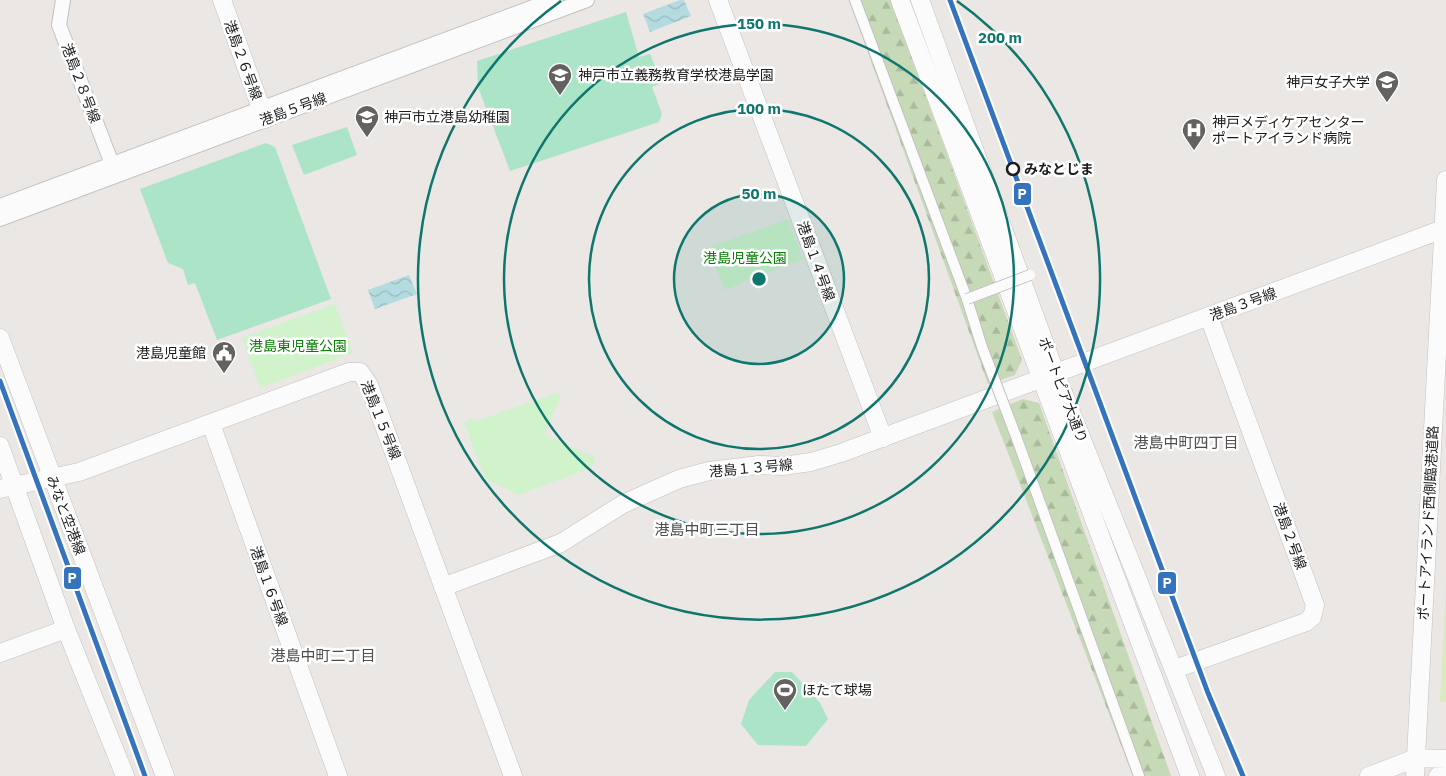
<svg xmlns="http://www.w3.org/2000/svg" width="1446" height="776" font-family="'IBM Plex Sans','Noto Sans JP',sans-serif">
<defs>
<pattern id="forest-firs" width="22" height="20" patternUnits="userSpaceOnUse" patternTransform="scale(1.25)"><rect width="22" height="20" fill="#c7dab7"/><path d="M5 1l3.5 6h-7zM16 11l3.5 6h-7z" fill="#aaba9d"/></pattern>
<pattern id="water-waves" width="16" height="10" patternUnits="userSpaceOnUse" patternTransform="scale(1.25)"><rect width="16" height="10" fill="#b4dbe0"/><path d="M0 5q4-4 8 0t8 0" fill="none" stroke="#9abbc0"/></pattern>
</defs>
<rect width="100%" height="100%" fill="#eae7e4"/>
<!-- grass -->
<path fill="#dbeabf" d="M1446 585V702H1440Z"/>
<!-- forest -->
<path fill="url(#forest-firs)" d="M849 0H891L1022 360 1015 375 988 384Z
M1023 399 1039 403 1171 776H1133L992 412Z"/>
<!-- park -->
<path fill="#d0f3cc" d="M788 219 803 259 725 290 708 248Z
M335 304 353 353 260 388 242 338Z
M556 393 561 396 544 435 596 457 591 468 518 495 485 478 464 423 471 419 477 421Z"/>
<!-- pitch -->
<path fill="#abe4c6" d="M626 12 639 57 650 54 662 83 652 87 662 114 659 122 510 171 478 87 477 61Z
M347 127 357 155 304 175 292 145Z
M266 143 275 147 331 299 217 340 195 283 188 285 183 269 168 263 140 189Z
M775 672H792L820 703 828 719 806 746 758 745 741 724 749 700Z"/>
<!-- water -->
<path fill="url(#water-waves)" d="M680 0H684L691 16 650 32 643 14Z
M409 275 417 294 375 309 368 290Z"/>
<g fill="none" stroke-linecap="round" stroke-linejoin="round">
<!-- pedestrian casing -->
<g stroke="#c2c1c0" stroke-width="12">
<path id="pedestrian" d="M855 0 967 299 982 347
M1017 439 1139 776"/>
</g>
<!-- minor casing -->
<g stroke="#c2c1c0" stroke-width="16">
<path id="minor" d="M63 0 59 25 112 164
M0 206 552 0
M0 219 587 0"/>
</g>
<!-- tertiary casing -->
<g stroke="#c2c1c0" stroke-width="19">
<path id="tertiary" d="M222 0 265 119
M718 0 883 438
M900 0 1190 776
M920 0 1055 372 1216 776
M0 338 165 776
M211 424 338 776
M0 446 66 629 125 776
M0 489 79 472 349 372H360L369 385 513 776
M443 587 561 543 623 504 679 479 709 471 759 465 783 466 811 462 841 453 1446 228
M0 653 66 629
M1175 669 1306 622 1312 617 1315 605 1209 317
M1369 776 1416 758 1446 759
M1415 776 1446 180
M1438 776 1446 772"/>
</g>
<!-- pedestrian -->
<use href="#pedestrian" stroke="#fcfbfb" stroke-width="10"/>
<!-- minor -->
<use href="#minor" stroke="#fcfbfb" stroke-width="14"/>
<!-- tertiary -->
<use href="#tertiary" stroke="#fcfbfb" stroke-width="18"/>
<!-- pedestrian-bridge casing -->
<g stroke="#c2c1c0" stroke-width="12" stroke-linecap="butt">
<path id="pedestrian-bridge" d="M967 299 1030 275
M982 347 1017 439"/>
</g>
<!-- pedestrian-bridge -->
<use href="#pedestrian-bridge" stroke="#fcfbfb" stroke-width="10"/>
<!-- rail-1 casing -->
<g stroke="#fff" stroke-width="9">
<path id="rail-1" d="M950 0 1208 693 1243 776
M0 381 145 776"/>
</g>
<!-- rail-1 -->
<use href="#rail-1" stroke="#3573bd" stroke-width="5"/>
</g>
<!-- distance rings -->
<circle cx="759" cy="279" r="85" fill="#0f766e" fill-opacity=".12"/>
<g fill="none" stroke="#0f766e" stroke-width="2.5">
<circle cx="759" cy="279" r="85"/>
<circle cx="759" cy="279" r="170"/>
<circle cx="759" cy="279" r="255"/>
<path d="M957 1A341 341 0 1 1 561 1"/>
</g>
<!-- icons -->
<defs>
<g id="school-pin" transform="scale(1.25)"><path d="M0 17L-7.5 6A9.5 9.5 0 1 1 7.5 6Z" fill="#636261" stroke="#fff"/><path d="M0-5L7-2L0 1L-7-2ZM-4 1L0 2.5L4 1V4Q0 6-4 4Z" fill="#fff"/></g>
<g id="university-pin" transform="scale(1.25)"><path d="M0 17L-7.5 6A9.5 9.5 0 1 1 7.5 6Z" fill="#636261" stroke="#fff"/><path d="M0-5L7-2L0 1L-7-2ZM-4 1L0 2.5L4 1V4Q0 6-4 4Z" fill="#fff"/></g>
<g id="hospital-pin" transform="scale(1.25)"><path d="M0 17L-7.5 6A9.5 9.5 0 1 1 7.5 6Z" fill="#636261" stroke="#fff"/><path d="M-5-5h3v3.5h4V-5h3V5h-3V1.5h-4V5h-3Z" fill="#fff"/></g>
<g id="civic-pin" transform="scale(1.25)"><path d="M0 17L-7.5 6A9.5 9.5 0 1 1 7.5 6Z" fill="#636261" stroke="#fff"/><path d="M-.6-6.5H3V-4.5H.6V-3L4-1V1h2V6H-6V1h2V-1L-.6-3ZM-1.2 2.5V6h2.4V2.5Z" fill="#fff"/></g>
<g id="stadium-pin" transform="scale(1.25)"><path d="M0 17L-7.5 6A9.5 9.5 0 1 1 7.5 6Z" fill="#636261" stroke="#fff"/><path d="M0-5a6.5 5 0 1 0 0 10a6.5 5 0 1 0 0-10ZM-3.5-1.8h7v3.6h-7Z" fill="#fff"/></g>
</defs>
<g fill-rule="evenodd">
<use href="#school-pin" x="560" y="75"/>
<use href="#university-pin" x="1387" y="82"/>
<use href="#school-pin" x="367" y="117"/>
<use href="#hospital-pin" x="1194" y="130"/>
<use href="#civic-pin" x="224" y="353"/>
<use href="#stadium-pin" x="785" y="690"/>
</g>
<!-- markers -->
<circle fill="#fff" stroke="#1b1b1b" stroke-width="2.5" cx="1013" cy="169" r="6"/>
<g text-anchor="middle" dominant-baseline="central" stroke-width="5" stroke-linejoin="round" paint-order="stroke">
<!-- street labels -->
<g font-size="14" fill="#1b1b1b" stroke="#fff">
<text transform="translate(243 60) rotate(70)">港島２６号線</text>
<text transform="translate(81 83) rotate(69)">港島２８号線</text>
<text transform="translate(293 109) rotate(-20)">港島５号線</text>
<text transform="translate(816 261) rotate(70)">港島１４号線</text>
<text transform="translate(1243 304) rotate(-20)">港島３号線</text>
<text transform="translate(1063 390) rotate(69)">ポートピア大通り</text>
<text transform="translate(381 420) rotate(68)">港島１５号線</text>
<text transform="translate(751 468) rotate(-5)">港島１３号線</text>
<text transform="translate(66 515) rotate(69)">みなと空港線</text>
<text transform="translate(1428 523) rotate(-87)">ポートアイランド西側臨港道路</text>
<text transform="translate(1290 536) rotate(70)">港島２号線</text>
<text transform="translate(269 586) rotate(70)">港島１６号線</text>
</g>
<!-- poi labels -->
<g font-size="14" fill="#1b1b1b" stroke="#fff" text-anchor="start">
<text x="578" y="75">神戸市立義務教育学校港島学園</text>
<text x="1370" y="82" text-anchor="end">神戸女子大学</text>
<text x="384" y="117">神戸市立港島幼稚園</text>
<text x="1212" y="122">神戸メディケアセンター<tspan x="1212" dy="16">ポートアイランド病院</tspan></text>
<text x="206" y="353" text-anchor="end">港島児童館</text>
<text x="802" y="690">ほたて球場</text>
</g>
<!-- stop labels -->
<g font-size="14" font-weight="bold" fill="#1b1b1b" stroke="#fff" text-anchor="start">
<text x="1024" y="169">みなとじま</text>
</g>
<!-- park labels -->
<g font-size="14" fill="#077d05" stroke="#fff">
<text x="745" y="258">港島児童公園</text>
<text x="298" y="346">港島東児童公園</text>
</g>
<!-- neighbourhood labels -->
<g font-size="15" fill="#4e4e4e" stroke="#fff">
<text x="1186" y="442">港島中町四丁目</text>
<text x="707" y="529">港島中町三丁目</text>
<text x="323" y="655">港島中町二丁目</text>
</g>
</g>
<circle cx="759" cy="279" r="8" fill="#0f766e" stroke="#fff" stroke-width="2.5"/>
<g font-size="15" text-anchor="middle" font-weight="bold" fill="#0f766e" stroke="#fff" stroke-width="5" stroke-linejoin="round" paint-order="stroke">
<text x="759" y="29">150 m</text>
<text x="1000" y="43">200 m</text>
<text x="759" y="114">100 m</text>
<text x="759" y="199">50 m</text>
</g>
<g stroke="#fff" stroke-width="2">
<rect x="1013" y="182" width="19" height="24" rx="5" fill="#3573bd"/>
<rect x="63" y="566" width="19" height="24" rx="5" fill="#3573bd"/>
<rect x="1157" y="571" width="20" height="24" rx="5" fill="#3573bd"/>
</g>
<g font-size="14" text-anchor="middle" font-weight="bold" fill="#fff">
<text x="1022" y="199">P</text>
<text x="72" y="583">P</text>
<text x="1167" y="588">P</text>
</g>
</svg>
